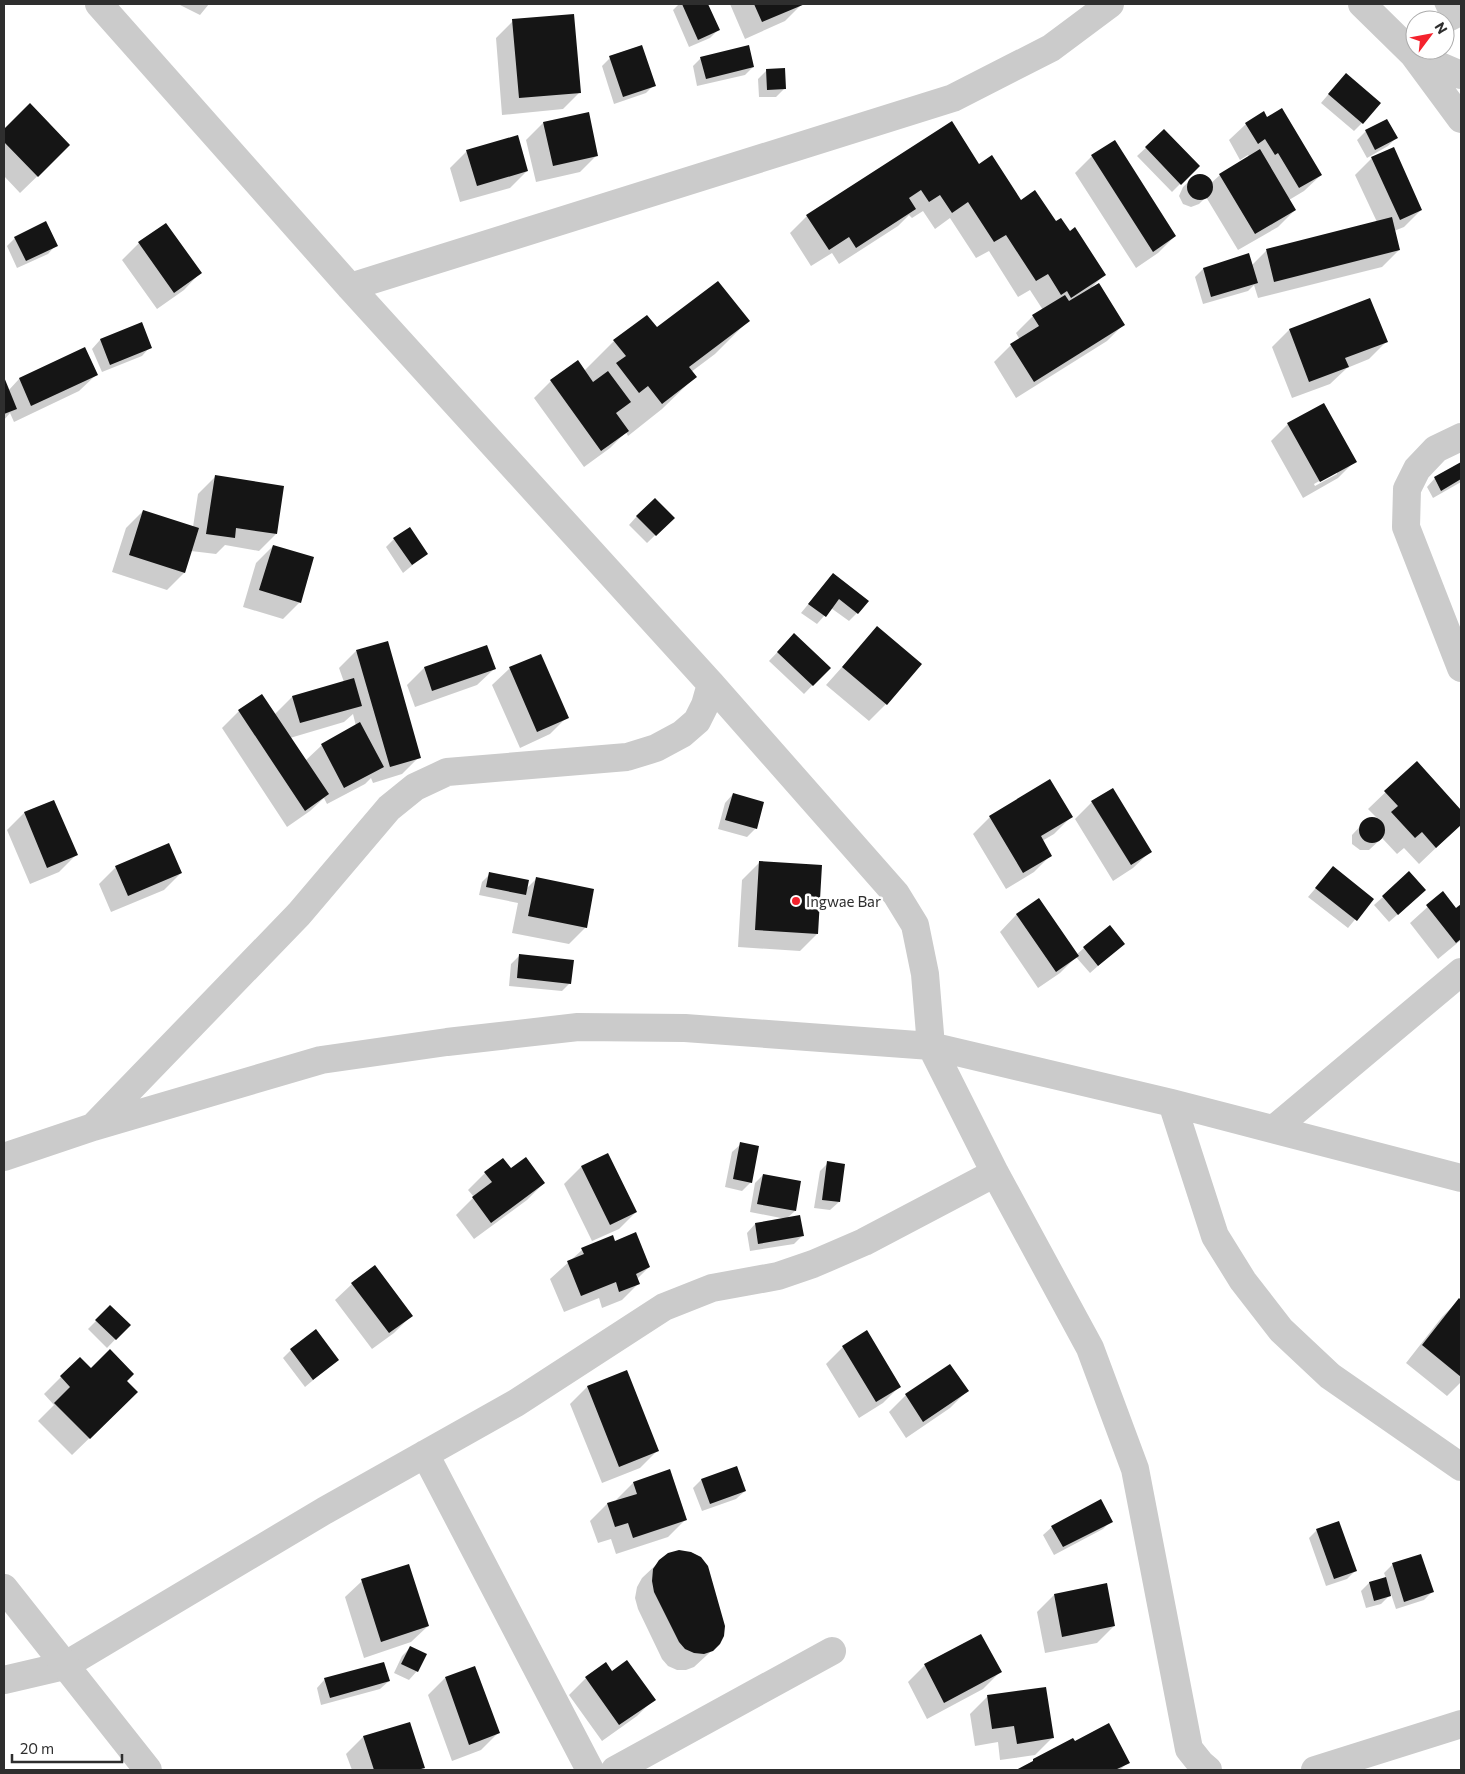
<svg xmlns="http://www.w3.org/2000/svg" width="1465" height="1774" font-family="Commissioner,sans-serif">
<rect width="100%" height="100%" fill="#fff"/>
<!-- shadow -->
<path fill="#0003" fill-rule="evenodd" d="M178 4H209L200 15Z
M679 4H707L718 30 710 38 689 47 673 10Z
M730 4H802L785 21 745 39Z
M1434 4H1461V27L1447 34 1445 29V20H1441Z
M513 21 580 92 563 109 502 115 496 38Z
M610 58 654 85 646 93 614 104 602 66Z
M701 58 753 67 745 75 697 86 693 66Z
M767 70 785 88 776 97H759L758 79Z
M1338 83 1362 123 1354 131 1321 103Z
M30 105 52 162 20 193 4 176V131Z
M588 114 597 155 580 172 536 182 526 140 543 123Z
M1267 118 1321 175 1304 191 1289 200 1295 210 1278 227 1238 250 1206 197 1199 204 1191 207 1183 204 1179 196 1183 187 1195 176 1200 175 1208 179 1210 184 1220 175 1249 157 1248 155 1240 160 1229 140 1246 124Z
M1386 120 1396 138 1388 146 1367 158 1357 140 1366 131Z
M1164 131 1198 166 1172 192 1137 156Z
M467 151 527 171 510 188 460 202 450 168Z
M1092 156 1175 236 1158 253 1136 268 1075 173Z
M1372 158 1421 210 1404 227 1394 231 1399 250 1382 267 1258 298 1254 285 1248 291 1203 304 1195 277 1203 269 1248 255 1251 266 1266 251 1377 222 1355 175Z
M978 165 1021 201 1055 223 1104 275 1092 287 1124 324 1107 341 1016 398 994 362 1011 345 1020 340 1016 333 1033 316 1043 310 1030 290 1018 297 989 251 976 258 950 218 935 229 923 211 912 218 909 215 898 226 839 264 832 253 811 266 790 233 807 216Z
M15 238 56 245 48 254 17 268 7 246Z
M139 243 200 273 184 290 157 309 122 260Z
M748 321 715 354 691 372 695 377 662 409 628 436 626 432 610 448 584 467 534 398 551 381 584 371 614 341 657 329Z
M141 324 150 347 142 356 102 372 92 349 100 340Z
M1289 330 1386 342 1369 359 1347 368 1330 384 1292 398 1272 347Z
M84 349 96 375 79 391 14 422 10 413 4 420V380L8 391 19 379Z
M1288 424 1355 461 1338 478 1303 498 1271 441ZM1337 471V474L1315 486 1314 484Z
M1461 464V482L1433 498 1427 487 1435 478Z
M215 477 276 534 259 551 225 545 216 554 191 551 184 573 167 590 112 572 126 528 143 511 193 527 198 494Z
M637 516 673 518 647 543 629 525Z
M394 539 426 554 403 573 386 547Z
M273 546 300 602 283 619 243 607 256 563Z
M833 574 857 613 849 621 831 608 817 624 801 613Z
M877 628 886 704 869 721 826 685Z
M786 643 829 668 804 694 769 661Z
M486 646 494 669 477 685 415 707 407 685 424 668Z
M356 651 419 757 402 774 373 783 371 778 365 784 327 804 324 798 310 811 287 827 222 728 239 711 275 714 292 697 344 682 339 668ZM353 714 356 726 322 745 305 761 290 738 344 722Z
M540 655 567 717 550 734 520 748 492 685 509 669Z
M1417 762 1461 812V824L1419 864 1404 848 1397 854 1382 838 1369 850H1360L1352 844V835L1367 819 1377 818 1368 809Z
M733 794 756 828 747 837 718 829 725 803Z
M53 801 76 855 59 872 30 884 7 830 24 813Z
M1092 802 1150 852 1133 868 1113 881 1075 819Z
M990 817H1071L1054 834 1042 841 1051 855 1034 872 1006 889 973 834Z
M169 845 181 873 164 890 111 912 99 884 116 867Z
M759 863 817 934 800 951 738 947 742 880Z
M1333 868 1372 899 1348 928 1308 897Z
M490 874 526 889 536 879 586 927 569 944 512 933 518 903 479 895 482 882Z
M1443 893 1456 910 1461 906V940L1438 959 1410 923Z
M1383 897 1416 898 1389 922 1374 905Z
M1038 899 1076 955 1084 948 1123 944 1090 973 1076 957 1060 973 1038 988 1000 932 1016 915Z
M520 955 570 983 562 991 509 986 511 964Z
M741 1144 751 1182 742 1191 725 1187 732 1152Z
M608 1154 636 1212 619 1229 592 1241 564 1184 581 1167Z
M828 1163 839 1202 830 1210 814 1208 820 1171Z
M511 1170 544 1183 527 1200 474 1239 456 1215 474 1197 468 1190 485 1173Z
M763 1175 795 1211 786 1219 802 1236 794 1244 750 1251 747 1233 755 1224 786 1219 750 1212 755 1183Z
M612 1237 614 1243 649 1267 637 1279 639 1283 622 1300 602 1308 599 1298 564 1312 550 1279 582 1250Z
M352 1284 411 1316 394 1333 372 1349 335 1300Z
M1459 1300 1461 1302V1382L1447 1396 1406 1363 1442 1317Z
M110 1307 129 1325 107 1348 88 1329Z
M843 1347 900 1386 883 1403 859 1418 826 1364Z
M291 1350 337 1360 305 1387 283 1358Z
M80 1358 91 1370 125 1381 137 1392 72 1455 38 1421 54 1405 44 1394Z
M950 1366 967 1391 950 1408 906 1438 889 1412 906 1395Z
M626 1372 657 1451 640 1468 602 1483 570 1404 587 1387Z
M736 1467 745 1491 736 1499 702 1511 693 1488 701 1480Z
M633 1483 685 1520 668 1537 616 1554 611 1539 598 1543 590 1521 607 1504 617 1501 616 1500Z
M1100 1501 1111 1521 1103 1529 1054 1555 1043 1535 1052 1527Z
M1317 1530 1355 1571 1347 1579 1326 1586 1309 1538Z
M660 1561 719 1644 694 1667 686 1670H677L668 1666 662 1659 638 1609 635 1598 637 1587 642 1578Z
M1393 1564 1432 1592 1424 1600 1396 1609 1391 1594 1381 1604 1366 1608 1361 1591 1369 1583 1386 1578 1384 1573Z
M362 1581 428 1626 411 1642 364 1658 345 1597Z
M1054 1595 1114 1626 1097 1643 1045 1653 1037 1612Z
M410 1648 417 1671 409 1680 394 1673 402 1656Z
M606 1664 612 1673 654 1699 637 1716 602 1741 569 1695 586 1678Z
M925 1665 1000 1672 983 1689 927 1719 908 1682Z
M445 1678 498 1733 481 1750 452 1761 428 1695Z
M325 1679 389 1681 380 1689 321 1705 317 1688Z
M1045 1688 1052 1738 1035 1755 1000 1760 998 1742 975 1746 970 1714 987 1697Z
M410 1723 423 1767 420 1770H352L346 1754 363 1737Z
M1073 1739 1074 1743 1128 1762 1120 1770H1017Z"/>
<!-- building -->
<path fill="#151515" d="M682 4H708L720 30 698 40Z
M754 4H805L762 22Z
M574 14 581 93 519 98 512 19Z
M642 45 656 86 623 97 609 56Z
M749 45 754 67 706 79 700 57Z
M785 68 786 89 767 90 766 69Z
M1346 73 1381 103 1363 124 1328 94Z
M30 103 70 145 38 177 4 142V129Z
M1282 108 1322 175 1299 188 1278 153 1275 155 1265 139 1258 144 1245 123 1264 111 1267 117Z
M589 112 598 156 553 166 543 122Z
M1387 119 1398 138 1375 150 1365 130Z
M952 121 979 164 992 155 1021 200 1035 190 1056 221 1061 218 1070 231 1075 227 1106 275 1071 298 1067 291 1061 295 1048 274 1036 281 1006 235 994 242 968 202 952 213 940 195 929 202 921 190 909 198 916 209 856 248 849 237 829 250 806 215Z
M1164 129 1200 166 1181 185 1145 147Z
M518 135 528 171 477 186 466 150Z
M1115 140 1176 236 1153 252 1091 155Z
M1394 147 1422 210 1400 220 1371 157Z
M1260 149 1296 210 1255 234 1219 174Z
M1187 187a13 13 0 1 1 26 0a13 13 0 1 1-26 0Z
M1392 217 1400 250 1274 282 1266 249Z
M46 221 58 246 26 261 14 237Z
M166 223 202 273 174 293 138 242Z
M1249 253 1258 283 1211 297 1203 268Z
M718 281 750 321 689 367 697 377 662 404 648 386 639 393 616 363 626 356 613 340 647 315 657 327Z
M1099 283 1125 325 1034 382 1010 344 1039 326 1032 315 1065 295 1069 301Z
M1370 298 1388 342 1345 358 1349 367 1309 382 1289 329Z
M142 322 152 348 110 365 100 339Z
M85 347 98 375 31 406 19 378Z
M578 360 593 382 608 371 631 402 616 413 629 431 601 451 550 380Z
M4 377 17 409 4 414Z
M1324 403 1357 462 1320 482 1287 423Z
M1461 462V479L1441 491 1434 477Z
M215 475 284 486 277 534 236 528 235 538 206 534Z
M655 498 675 518 656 536 636 516Z
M143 510 199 528 185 573 129 555Z
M410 527 428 554 412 565 393 538Z
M273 545 314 557 301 603 259 590Z
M833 573 869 601 858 614 839 599 826 617 808 604Z
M877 626 922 664 887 705 842 667Z
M794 633 831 668 813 686 777 652Z
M388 641 421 758 390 767 356 650Z
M487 645 496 669 432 691 424 667Z
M541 654 569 718 537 732 509 667Z
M354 678 362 706 300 723 292 696Z
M262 694 329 794 305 811 238 710Z
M360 722 384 767 344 788 321 744Z
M1417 761 1461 810V825L1436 848 1422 832 1415 838 1391 812 1398 806 1384 791Z
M1050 779 1073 817 1041 836 1052 856 1023 873 989 816Z
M1113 788 1152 852 1131 865 1091 801Z
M733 793 764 802 757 829 725 820Z
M54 800 78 855 47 868 24 812Z
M1359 830a13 13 0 1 1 26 0a13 13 0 1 1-26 0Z
M169 843 182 873 128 896 115 866Z
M759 861 822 865 818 934 755 930Z
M1333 866 1374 899 1357 921 1315 888Z
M1409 871 1426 890 1398 915 1382 896Z
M489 872 529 880 526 895 486 887Z
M536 877 594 889 587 928 528 916Z
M1443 891 1456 908 1461 904V939L1456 943 1426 905Z
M1039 898 1079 956 1056 972 1016 914Z
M1110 925 1125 944 1098 966 1083 947Z
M519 954 574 960 571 984 517 978Z
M740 1142 759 1146 752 1183 733 1179Z
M608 1153 637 1212 610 1225 581 1166Z
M526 1157 545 1183 491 1223 472 1197 492 1182 484 1172 503 1158 511 1168Z
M827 1161 845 1164 840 1202 822 1200Z
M763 1174 801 1181 796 1211 757 1204Z
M800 1215 804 1236 758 1244 755 1223Z
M636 1232 650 1267 636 1274 640 1284 619 1292 616 1282 581 1296 567 1261 584 1254 581 1248 613 1235 615 1241Z
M375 1265 413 1316 389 1333 351 1283Z
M1459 1298 1461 1300V1377L1422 1345Z
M110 1305 131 1325 116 1340 95 1320Z
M316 1329 339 1360 313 1380 290 1349Z
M867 1330 901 1387 876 1402 842 1346Z
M110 1349 134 1374 127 1381 138 1392 90 1439 54 1403 70 1387 60 1376 80 1357 91 1368Z
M950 1364 969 1391 923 1422 905 1394Z
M627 1370 659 1451 619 1467 587 1386Z
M737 1466 746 1491 710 1504 701 1479Z
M670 1469 687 1520 633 1538 628 1523 615 1527 607 1503 637 1494 633 1482Z
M1101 1499 1113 1522 1063 1547 1051 1526Z
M1339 1521 1357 1571 1334 1579 1316 1529Z
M679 1550 691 1552 701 1557 708 1566 725 1626 724 1636 720 1644 713 1651 704 1654 694 1653 685 1649 679 1642 654 1592 652 1581 653 1569 659 1560 668 1553Z
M1421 1554 1434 1592 1404 1602 1392 1563Z
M409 1564 429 1626 381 1642 361 1579Z
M1386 1577 1391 1596 1374 1601 1369 1582Z
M1107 1583 1115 1626 1062 1637 1054 1594Z
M981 1634 1002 1672 944 1703 924 1664Z
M410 1646 427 1654 418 1672 401 1664Z
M627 1660 656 1700 619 1725 585 1677 606 1662 612 1671Z
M384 1662 390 1681 330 1698 324 1678Z
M475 1666 500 1733 469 1745 445 1677Z
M1046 1687 1054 1738 1017 1744 1014 1726 992 1729 987 1695Z
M410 1722 425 1768 417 1770H374L363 1736Z
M1109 1723 1130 1763 1115 1770H1016L1033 1761V1759L1073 1738 1075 1741Z"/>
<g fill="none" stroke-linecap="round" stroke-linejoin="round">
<!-- minor -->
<path stroke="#cbcbcb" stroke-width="28" d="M99 4 350 287 711 684 896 894 915 925 925 974 931 1046 995 1173 1090 1348 1135 1469 1189 1749 1201 1764 1208 1770
M1362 4 1413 54 1461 119
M1414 55 1461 75
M350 287 953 98 1051 48 1110 4
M1461 437 1436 449 1417 469 1407 489 1406 527 1461 668
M1172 1103 1215 1236 1243 1281 1281 1330 1330 1376 1461 1467
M94 1126 299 914 389 808 415 787 447 772 627 757 656 748 682 734 697 721 705 705 711 684
M1275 1128 1461 972
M4 1157 93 1127 321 1060 447 1042 578 1027 685 1028 931 1046 1172 1103 1461 1178
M425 1454 590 1770
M4 1680 64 1666 324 1511 516 1403 664 1307 712 1288 778 1276 813 1264 864 1242 995 1173
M615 1770 832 1651
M1315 1770 1461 1724"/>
<!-- tertiary -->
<path stroke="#cbcbcb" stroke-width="28" d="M4 1588 148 1770"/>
</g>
<!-- markers -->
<circle fill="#f4222d" stroke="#fff" stroke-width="2" cx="796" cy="901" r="5"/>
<g text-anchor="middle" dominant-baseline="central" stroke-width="5" stroke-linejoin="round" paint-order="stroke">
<!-- poi labels -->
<g font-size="15" fill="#2e2e2e" stroke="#fff" text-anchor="start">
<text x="806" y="901">Ingwae Bar</text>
</g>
</g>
<!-- border -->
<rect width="1465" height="1774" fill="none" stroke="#2e2e2e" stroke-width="10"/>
<!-- north arrow -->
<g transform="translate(1430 35) rotate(58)"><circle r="24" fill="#ffffff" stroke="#ababab"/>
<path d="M0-4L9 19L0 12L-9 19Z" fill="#f4222d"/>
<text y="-8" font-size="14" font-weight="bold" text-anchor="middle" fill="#2e2e2e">N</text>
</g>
<!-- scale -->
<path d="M12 1754v8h110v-8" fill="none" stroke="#2e2e2e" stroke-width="2.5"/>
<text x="20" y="1754" font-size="15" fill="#2e2e2e" stroke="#ffffff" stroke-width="4" paint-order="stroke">20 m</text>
</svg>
